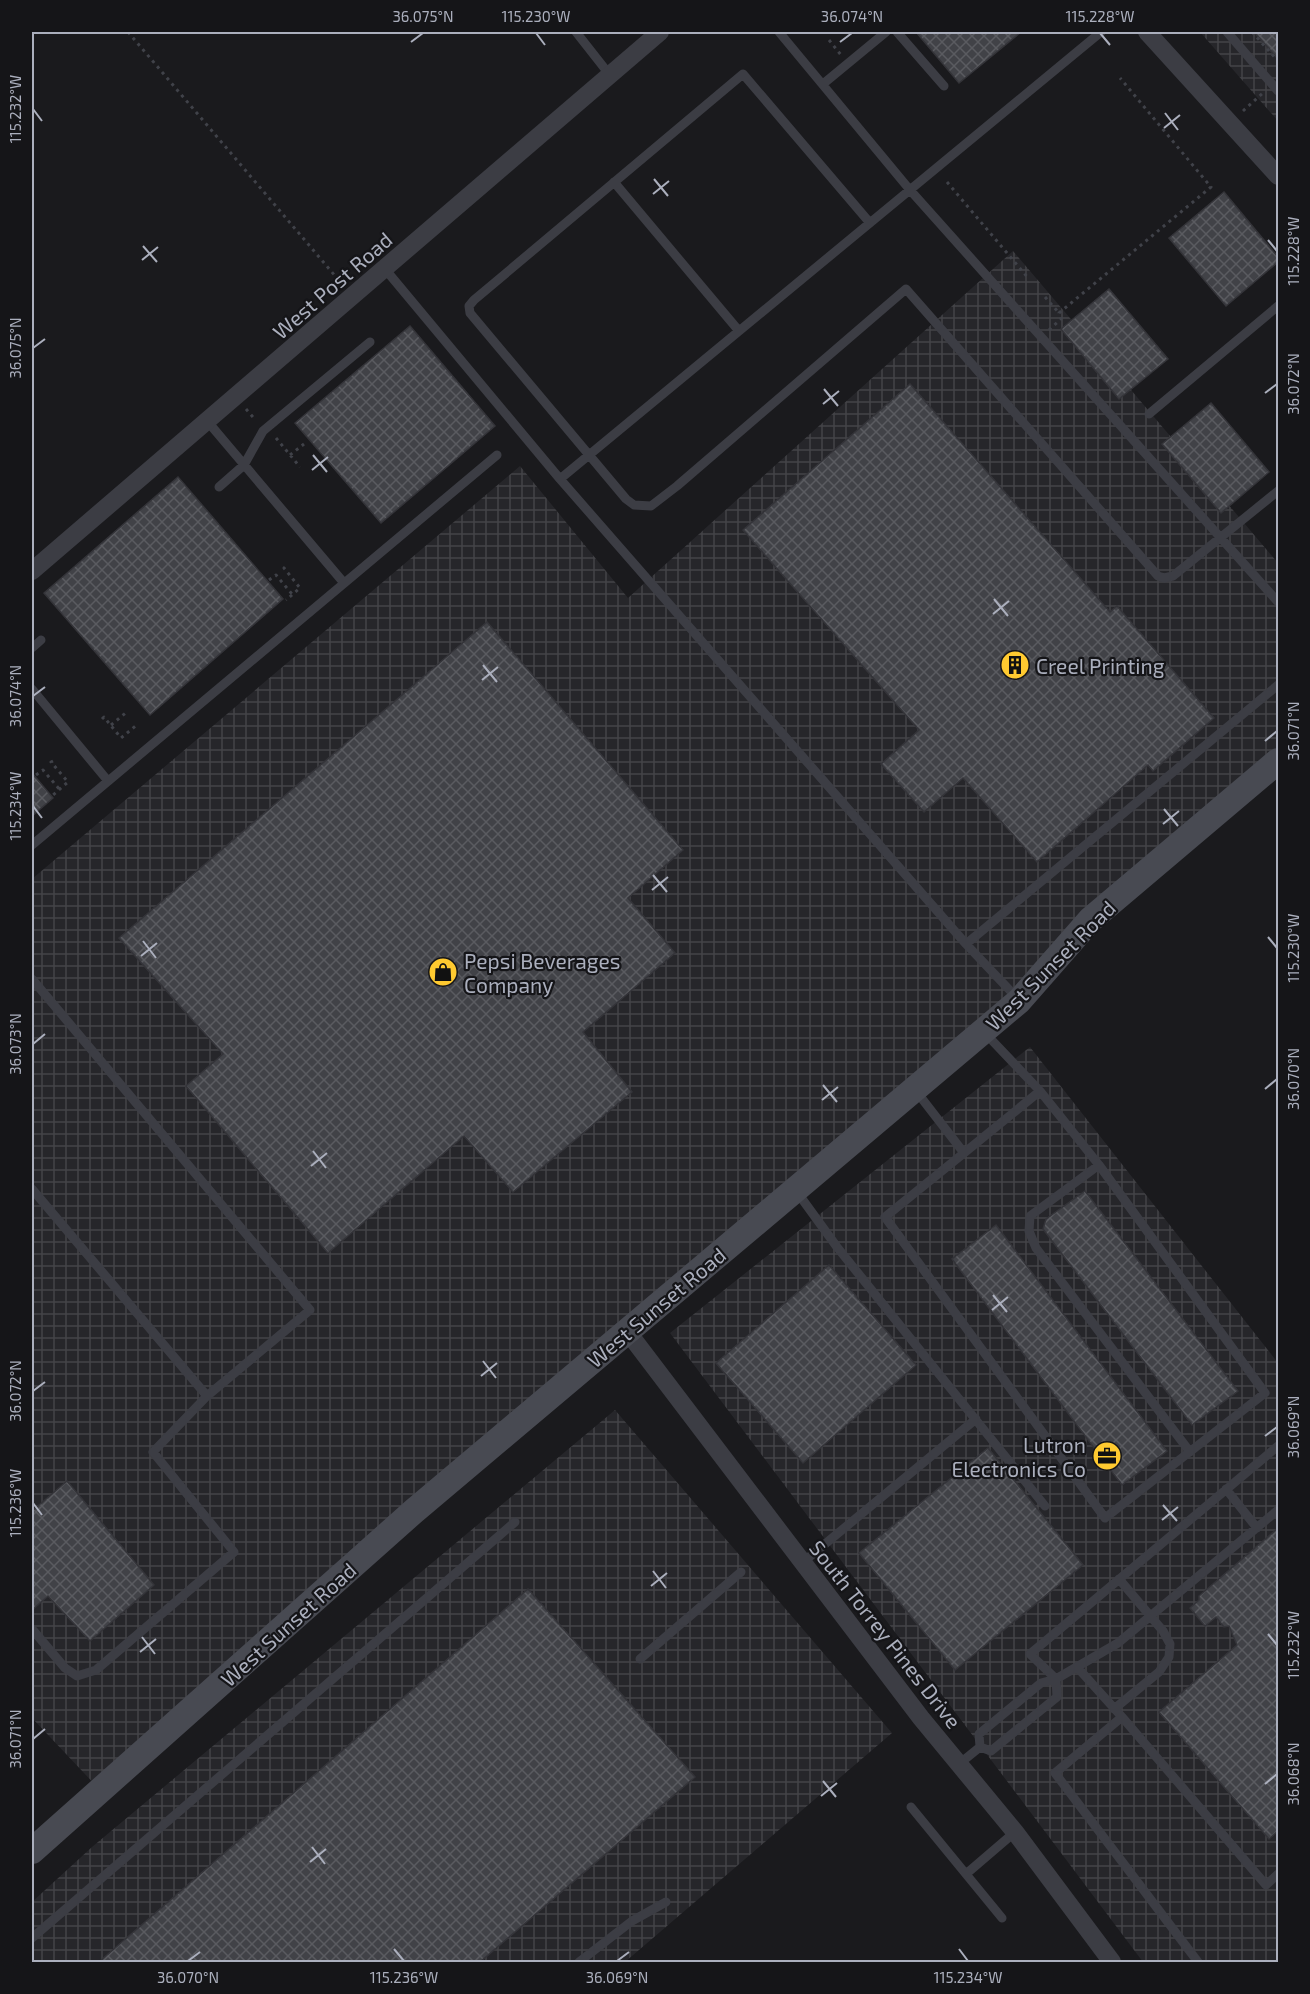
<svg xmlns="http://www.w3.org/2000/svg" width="1310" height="1994" font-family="'Exo 2',sans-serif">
<defs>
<pattern id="industrial-grid" width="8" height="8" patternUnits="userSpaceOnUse" patternTransform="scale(1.5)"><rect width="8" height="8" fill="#26262a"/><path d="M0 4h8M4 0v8" fill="none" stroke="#434347"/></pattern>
<pattern id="building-cross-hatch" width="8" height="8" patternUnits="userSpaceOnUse" patternTransform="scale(1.5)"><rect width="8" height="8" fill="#414247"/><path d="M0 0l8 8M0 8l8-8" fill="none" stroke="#5a5b60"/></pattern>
</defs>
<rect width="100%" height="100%" fill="#1a1a1d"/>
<!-- industrial -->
<path fill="url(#industrial-grid)" d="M1200 32H1278V121Z
M1013 251 1278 563V761L1019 1001 101 1791 32 1718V879L520 466 628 598Z
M1030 1047 1278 1363V1962H1143L670 1333Z
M615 1410 892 1733 625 1962H32V1902L92 1847Z"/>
<!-- building -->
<path fill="url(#building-cross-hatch)" stroke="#343439" stroke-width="1.5" d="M916 32H1021L959 83Z
M1254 32H1278V59Z
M1224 192 1278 257V262L1226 306 1169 238Z
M1109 289 1168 359 1119 399 1061 329Z
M410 326 495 426 381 523 295 423Z
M910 384 1110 612 1117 606 1214 718 1153 771 1148 765 1037 862 963 778 924 812 881 764 919 730 743 530Z
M1211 403 1269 472 1221 513 1162 444Z
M178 477 283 599 150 715 44 593Z
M487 622 683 850 628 898 675 953 583 1032 632 1092 513 1192 464 1136 328 1253 186 1086 223 1054 119 938Z
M32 773 53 798 32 816Z
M1085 1191 1238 1391 1192 1425 1043 1229 1046 1219Z
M996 1225 1167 1451 1122 1485 952 1259Z
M829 1265 916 1365 803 1463 716 1363Z
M988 1448 1083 1565 955 1670 859 1553Z
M67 1481 154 1585 90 1641 48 1596 32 1610V1511Z
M1278 1528V1831L1269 1839 1159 1712 1237 1645 1229 1626 1224 1627 1216 1617 1205 1626 1190 1608 1199 1600V1596Z
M528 1589 695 1777 480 1962H99Z"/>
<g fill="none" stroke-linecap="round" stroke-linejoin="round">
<!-- path -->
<path stroke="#404249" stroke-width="3" stroke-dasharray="3 4.5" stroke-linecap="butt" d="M128 32 342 284
M1252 32 1278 61
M829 40 841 55
M1243 111 1264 92
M947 182 1029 279
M1045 297 1059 313
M1049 330 1061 319 1059 313 1211 187 1120 78
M246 409 253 417
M276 438 300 467
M290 455 304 444
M285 567 284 568 300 588 286 600
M269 580 276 575 292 594
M102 719 104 717 121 738 138 724
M111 725 128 711
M53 761 51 762 68 782 53 795
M36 775 43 770 60 790"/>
<!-- lane -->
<path stroke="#3c3d44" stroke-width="9" d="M576 32 609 74
M779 32 910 190 1278 602
M897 32 944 86
M1227 32 1278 91
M823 84 886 32
M614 182 739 331
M870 223 743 74 474 300 469 306 470 313 626 499 634 505 651 506 677 486 906 289 1158 576 1164 578 1173 576 1278 491
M385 269 560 479 966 944 1018 999
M1149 414 1278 306
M208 422 344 583
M560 479 1101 32
M219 487 244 465 263 431 370 342
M32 648 41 640
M32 689 108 781
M32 845 497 455
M966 944 1278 685
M32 979 310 1310 207 1396
M916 1091 964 1153 885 1217 1105 1518 1265 1393 1099 1165 1040 1091 985 1033
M964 1153 1040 1091
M1099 1165 1030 1216 1029 1231 1036 1248 1190 1452
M32 1189 207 1396 153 1452 234 1552 96 1670 77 1676 65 1668 32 1629
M797 1192 837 1247 1045 1506
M1278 1446 1030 1654 1056 1679 1118 1643 1278 1510
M1226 1489 1257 1528
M802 1563 976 1419
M640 1659 741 1572
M1077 1667 1122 1717 1055 1773 1198 1962
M1056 1679 1057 1697 991 1751 980 1747 979 1734 1041 1683Z
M1114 1709 1159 1672 1169 1657 1170 1644 1163 1631 1119 1579
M1122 1717 1266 1885 1278 1874
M959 1764 980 1747
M911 1807 1002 1918
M966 1874 1015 1832
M32 1938 515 1522
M579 1962 632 1921 666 1902"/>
<!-- street -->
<path stroke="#3c3d44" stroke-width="18" d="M1147 32 1278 176
M32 571C242 393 450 211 660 32
M627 1331 921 1718 1015 1832 1112 1962"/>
<!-- secondary -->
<path stroke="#484a52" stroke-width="26" d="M32 1851 414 1511 1019 1001 1090 920 1278 761"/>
</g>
<!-- ticks -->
<path fill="none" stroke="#abafbd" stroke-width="2" d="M536 33 545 45M1100 33 1110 45M411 42 423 33M840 42 852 33M33 109 42 121M1165 113 1178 130M1164 128 1180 115M654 179 668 196M653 194 669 181M1268 240 1277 251M143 246 157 262M142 260 158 247M33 348 45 339M824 389 838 406M1265 393 1277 384M823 404 839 391M313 455 327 472M312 470 328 457M994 599 1008 616M993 614 1009 601M483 665 497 682M482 680 498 667M33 696 45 687M1265 741 1277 731M33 806 42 818M1164 809 1178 826M1163 824 1179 811M653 875 667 892M652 890 668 877M1268 937 1277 948M143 941 156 958M141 956 157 943M33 1044 45 1034M823 1085 837 1102M1265 1089 1277 1079M822 1100 838 1087M313 1151 326 1168M311 1166 327 1153M993 1295 1007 1312M992 1310 1008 1297M483 1361 496 1378M481 1376 497 1363M33 1391 45 1382M1265 1436 1277 1427M33 1503 42 1515M1163 1505 1177 1521M1162 1520 1178 1507M653 1571 666 1588M651 1586 667 1573M1268 1634 1277 1645M142 1637 155 1654M140 1652 156 1639M33 1739 45 1729M823 1781 836 1797M1265 1784 1277 1774M821 1796 837 1783M312 1847 325 1864M310 1862 326 1849M394 1949 404 1961M959 1949 968 1961M188 1961 200 1952M617 1961 629 1952"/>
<!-- icons -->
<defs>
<g id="building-disc" transform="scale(1.5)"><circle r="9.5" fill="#ffca30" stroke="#151518"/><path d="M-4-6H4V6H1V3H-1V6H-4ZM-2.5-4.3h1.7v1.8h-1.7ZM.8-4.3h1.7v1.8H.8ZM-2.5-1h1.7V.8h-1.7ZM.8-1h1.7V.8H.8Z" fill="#111"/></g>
<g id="shop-disc" transform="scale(1.5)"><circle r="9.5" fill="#ffca30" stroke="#151518"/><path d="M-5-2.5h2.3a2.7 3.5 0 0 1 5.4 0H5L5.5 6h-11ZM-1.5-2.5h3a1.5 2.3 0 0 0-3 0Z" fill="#111"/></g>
<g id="office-disc" transform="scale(1.5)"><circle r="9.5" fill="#ffca30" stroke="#151518"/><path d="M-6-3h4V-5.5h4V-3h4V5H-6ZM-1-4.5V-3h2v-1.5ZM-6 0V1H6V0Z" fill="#111"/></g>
</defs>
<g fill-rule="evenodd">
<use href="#building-disc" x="1015" y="665"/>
<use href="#shop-disc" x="443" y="972"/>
<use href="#office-disc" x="1107" y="1456"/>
</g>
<g text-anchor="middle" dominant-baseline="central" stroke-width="4.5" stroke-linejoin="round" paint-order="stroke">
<!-- street labels -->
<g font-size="21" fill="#abafbd" stroke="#151518">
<text transform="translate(332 285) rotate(-41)">West Post Road</text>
<text transform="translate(1050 965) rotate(-45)">West Sunset Road</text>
<text transform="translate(656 1307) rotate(-40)">West Sunset Road</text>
<text transform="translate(288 1624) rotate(-42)">West Sunset Road</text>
<text transform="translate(886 1634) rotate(52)">South Torrey Pines Drive</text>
</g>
<!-- poi labels -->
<g font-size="21" fill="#abafbd" stroke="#151518" text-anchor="start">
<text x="1036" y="665">Creel Printing</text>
<text x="464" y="960">Pepsi Beverages<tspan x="464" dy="24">Company</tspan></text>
<text x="1086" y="1444" text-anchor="end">Lutron<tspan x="1086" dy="24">Electronics Co</tspan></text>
</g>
</g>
<!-- border -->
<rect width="1310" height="1994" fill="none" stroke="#151518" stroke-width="66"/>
<rect x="33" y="33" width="1244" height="1928" fill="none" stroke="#abafbd" stroke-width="2"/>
<g font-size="15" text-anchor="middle" fill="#abafbd">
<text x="423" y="22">36.075°N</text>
<text x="536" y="22">115.230°W</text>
<text x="852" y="22">36.074°N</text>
<text x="1100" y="22">115.228°W</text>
<text transform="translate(16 109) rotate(-90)" y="5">115.232°W</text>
<text transform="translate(1294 251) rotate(-90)" y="5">115.228°W</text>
<text transform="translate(16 348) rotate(-90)" y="5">36.075°N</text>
<text transform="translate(1294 384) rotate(-90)" y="5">36.072°N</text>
<text transform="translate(16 696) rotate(-90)" y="5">36.074°N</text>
<text transform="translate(1294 731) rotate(-90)" y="5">36.071°N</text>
<text transform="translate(16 806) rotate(-90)" y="5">115.234°W</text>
<text transform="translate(1294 948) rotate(-90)" y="5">115.230°W</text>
<text transform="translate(16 1044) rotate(-90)" y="5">36.073°N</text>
<text transform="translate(1294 1079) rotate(-90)" y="5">36.070°N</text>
<text transform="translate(16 1391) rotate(-90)" y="5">36.072°N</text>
<text transform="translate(1294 1427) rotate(-90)" y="5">36.069°N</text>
<text transform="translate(16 1503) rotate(-90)" y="5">115.236°W</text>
<text transform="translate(1294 1645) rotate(-90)" y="5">115.232°W</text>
<text transform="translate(16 1739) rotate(-90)" y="5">36.071°N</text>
<text transform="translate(1294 1774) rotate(-90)" y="5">36.068°N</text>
<text x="188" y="1983">36.070°N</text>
<text x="404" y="1983">115.236°W</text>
<text x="617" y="1983">36.069°N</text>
<text x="968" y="1983">115.234°W</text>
</g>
</svg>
